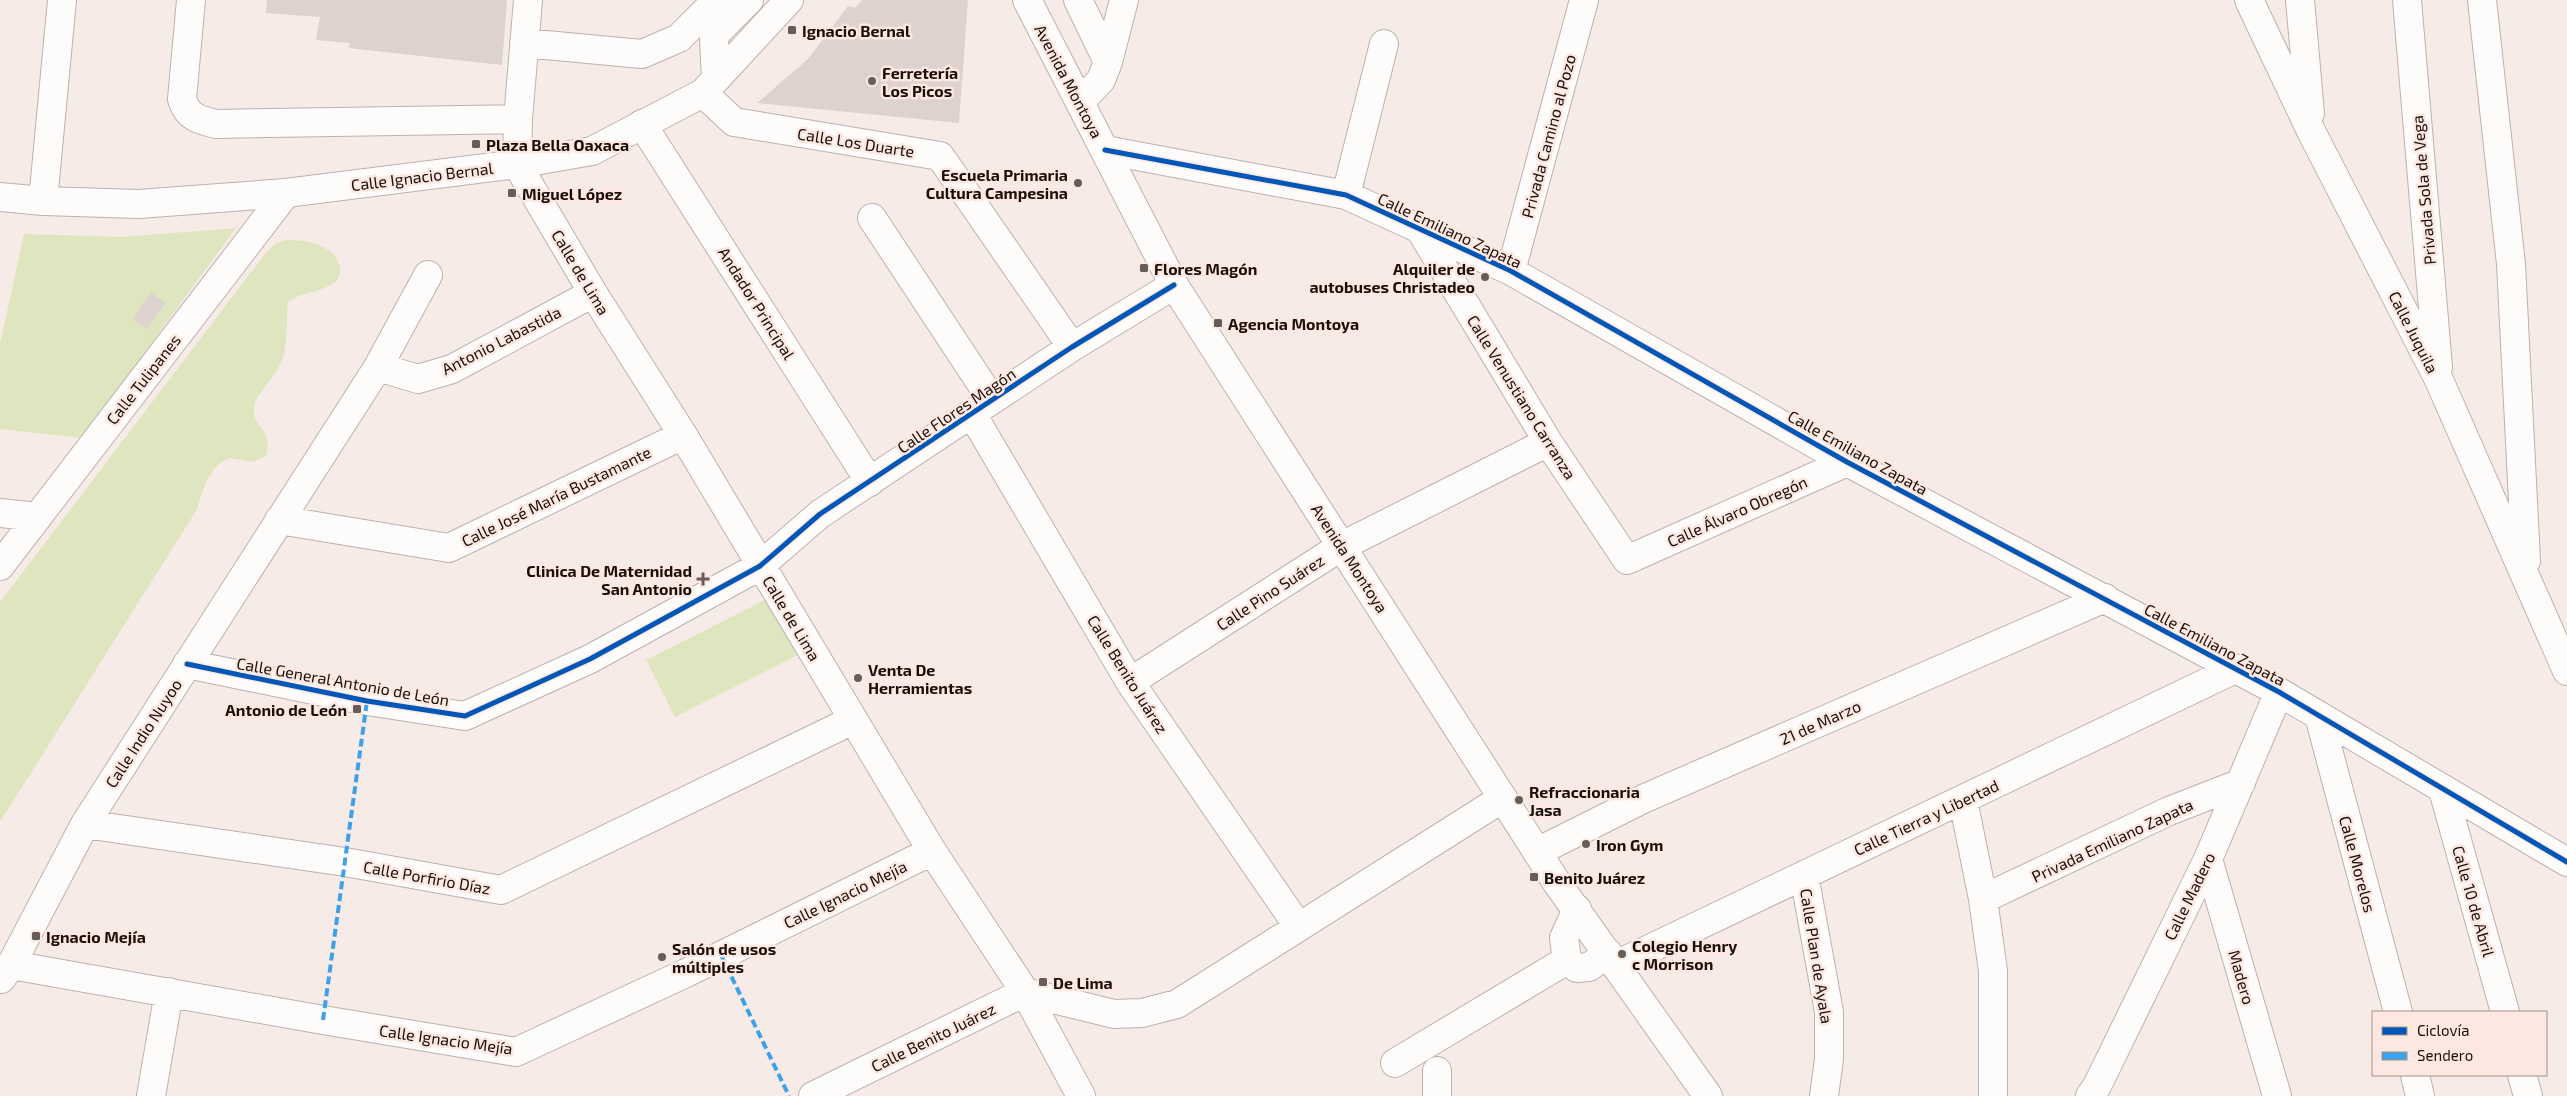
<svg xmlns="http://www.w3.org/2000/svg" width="2567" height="1096" font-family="'Exo 2',sans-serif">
<rect width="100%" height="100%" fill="#f6ebe7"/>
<!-- green -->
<path fill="#dfe5be" d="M236 228 82 438 0 429V344L24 234 122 237Z
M285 240C302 240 319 242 332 253 342 262 344 278 331 285 317 293 301 292 288 302 286 320 288 339 283 357 279 374 255 395 254 406 251 429 274 426 266 456L252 462 230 458C208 465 203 492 196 511L0 822V602L265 254 276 243Z
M767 599 800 654 675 717 646 660Z"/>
<!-- building -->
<path fill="#ddd2ce" d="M267 0H507L502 65 349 48 350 43 316 40 320 17 266 13Z
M862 0H968L959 123 757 103 808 59 848 6 855 8Z
M151 293 166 303 147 329 133 319Z"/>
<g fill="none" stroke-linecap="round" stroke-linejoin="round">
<!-- minor casing -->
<g stroke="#bcb1ae" stroke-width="30">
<path id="minor" d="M191 0 182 99C187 117 199 120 216 124L518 119
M528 0 518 119 517 164 593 293 683 435 932 851 1025 992 1081 1096
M1078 0 1108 62
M2249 0 2311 131 2439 380 2567 671
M2300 0 2310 113
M2407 0 2438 367
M2482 0 2511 264 2526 561
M524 43 642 54 679 38 717 0
M716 79 714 39 718 31 749 0
M703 93 734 122 940 156 1072 347
M1080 102 1101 80 1108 62 1124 0
M642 124 870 482
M1105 150 1346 195 1511 271 1847 462 2279 692 2567 862
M1346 195 1384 44
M43 201 62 0
M872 218 992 400
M1421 231 1548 442 1627 560 1847 462
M1511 271 1584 0
M378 367 418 379 452 369 593 293
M972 414 1130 682 1298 926
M0 513 37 517
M279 520 449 548 683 435
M0 566 286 193
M187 664 367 701 465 716 590 659 760 566 820 514 1072 347 1174 285
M1130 682 1342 546 1548 442
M2319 716 2398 1012
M2443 790 2505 1012
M1963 800 1983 899 1993 971V1096
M85 824 345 862 501 890 853 720
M1537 852 1643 799 2105 598
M2208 859 2277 1096
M1804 875 1829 1012V1059L1824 1096
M1983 899 2169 811 2241 783
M1577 909 1564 938 1567 960 1577 968 1589 967 1608 953
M11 965 323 1020 516 1052 686 973 932 851
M1616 965 2235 669
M1 979 11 965 85 824 378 367 428 275
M1395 1063 1567 960
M2415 1075 2420 1096
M2522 1075 2528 1096
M151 1096 169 992
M813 1096 1025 992 1114 1014 1142 1013 1177 1004 1503 798
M1437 1096V1071
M2090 1096 2097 1086 2208 859 2279 692"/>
</g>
<!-- major casing -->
<g stroke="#bcb1ae" stroke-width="30">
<path id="major" d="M1027 0 1174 285 1557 883 1708 1096
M0 197 43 201 139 204 286 193 517 164 592 151 703 93 789 0"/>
</g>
<!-- minor -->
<use href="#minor" stroke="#fefcfb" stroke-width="28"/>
<!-- major -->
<use href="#major" stroke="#fefcfb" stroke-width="28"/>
<!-- quiet -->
<path stroke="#3da1e9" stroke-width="4" stroke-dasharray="8 4" stroke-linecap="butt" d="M721 955 789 1096
M323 1020 367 701"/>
<!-- cycleway casing -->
<g stroke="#fce8e1" stroke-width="8">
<path id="cycleway" d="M1105 150 1346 195 1511 271 1847 462 2279 692 2567 862
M187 664 367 701 465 716 590 659 760 566 820 514 1072 347 1174 285"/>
</g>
<!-- cycleway -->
<use href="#cycleway" stroke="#0057b8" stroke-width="5"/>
</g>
<!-- markers -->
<g fill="#665c58" stroke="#fce8e1" stroke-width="2">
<rect x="787" y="25" width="10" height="10" rx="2.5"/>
<circle cx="872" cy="81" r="5"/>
<rect x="471" y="139" width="10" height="10" rx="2.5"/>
<circle cx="1078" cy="183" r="5"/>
<rect x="507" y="188" width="10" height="10" rx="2.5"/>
<rect x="1139" y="263" width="10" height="10" rx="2.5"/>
<circle cx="1485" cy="277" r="5"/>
<rect x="1213" y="318" width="10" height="10" rx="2.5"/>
<path d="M700.5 571.5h5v5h5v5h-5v5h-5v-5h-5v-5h5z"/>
<circle cx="858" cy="678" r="5"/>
<rect x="352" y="704" width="10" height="10" rx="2.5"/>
<circle cx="1519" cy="800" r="5"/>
<circle cx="1586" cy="844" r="5"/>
<rect x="1529" y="872" width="10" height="10" rx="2.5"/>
<rect x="31" y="931" width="10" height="10" rx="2.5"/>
<circle cx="1622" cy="954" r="5"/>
<circle cx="662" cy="957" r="5"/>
<rect x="1038" y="977" width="10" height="10" rx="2.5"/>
</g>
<g text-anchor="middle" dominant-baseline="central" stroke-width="5" stroke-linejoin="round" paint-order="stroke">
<!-- poi labels -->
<g font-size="16" font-weight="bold" fill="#190f0b" stroke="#fce8e1" text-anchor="start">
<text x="802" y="30">Ignacio Bernal</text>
<text x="882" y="72">Ferretería<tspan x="882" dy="18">Los Picos</tspan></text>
<text x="486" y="144">Plaza Bella Oaxaca</text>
<text x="1068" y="174" text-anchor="end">Escuela Primaria<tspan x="1068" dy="18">Cultura Campesina</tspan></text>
<text x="522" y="193">Miguel López</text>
<text x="1154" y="268">Flores Magón</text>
<text x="1475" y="268" text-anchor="end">Alquiler de<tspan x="1475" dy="18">autobuses Christadeo</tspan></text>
<text x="1228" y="323">Agencia Montoya</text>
<text x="692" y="570" text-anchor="end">Clinica De Maternidad<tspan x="692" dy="18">San Antonio</tspan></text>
<text x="868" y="669">Venta De<tspan x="868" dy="18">Herramientas</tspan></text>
<text x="347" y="709" text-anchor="end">Antonio de León</text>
<text x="1529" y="791">Refraccionaria<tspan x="1529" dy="18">Jasa</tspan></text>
<text x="1596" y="844">Iron Gym</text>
<text x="1544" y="877">Benito Juárez</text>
<text x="46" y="936">Ignacio Mejía</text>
<text x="1632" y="945">Colegio Henry<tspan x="1632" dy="18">c Morrison</tspan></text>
<text x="672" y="948">Salón de usos<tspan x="672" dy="18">múltiples</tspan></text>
<text x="1053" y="982">De Lima</text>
</g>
<!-- street labels -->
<g font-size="16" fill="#190f0b" stroke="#fce8e1">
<text transform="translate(1069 81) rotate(62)">Avenida Montoya</text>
<text transform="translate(1548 136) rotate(-75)">Privada Camino al Pozo</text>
<text transform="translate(856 142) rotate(9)">Calle Los Duarte</text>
<text transform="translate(422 176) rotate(-7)">Calle Ignacio Bernal</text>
<text transform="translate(2423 190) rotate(-95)">Privada Sola de Vega</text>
<text transform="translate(1450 230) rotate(25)">Calle Emiliano Zapata</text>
<text transform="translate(581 272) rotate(59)">Calle de Lima</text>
<text transform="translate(757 303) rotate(58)">Andador Principal</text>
<text transform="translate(2414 332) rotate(63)">Calle Juquila</text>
<text transform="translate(501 340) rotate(-27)">Antonio Labastida</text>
<text transform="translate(143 379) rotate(-52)">Calle Tulipanes</text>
<text transform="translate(1522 397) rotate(58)">Calle Venustiano Carranza</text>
<text transform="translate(956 410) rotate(-34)">Calle Flores Magón</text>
<text transform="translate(1858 452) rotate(29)">Calle Emiliano Zapata</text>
<text transform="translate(556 496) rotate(-26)">Calle José María Bustamante</text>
<text transform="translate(1737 511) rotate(-24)">Calle Álvaro Obregón</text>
<text transform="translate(1350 558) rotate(57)">Avenida Montoya</text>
<text transform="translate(1270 592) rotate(-33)">Calle Pino Suárez</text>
<text transform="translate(792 618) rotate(59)">Calle de Lima</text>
<text transform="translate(2215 644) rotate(28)">Calle Emiliano Zapata</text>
<text transform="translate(1128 674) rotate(58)">Calle Benito Juárez</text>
<text transform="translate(343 681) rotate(10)">Calle General Antonio de León</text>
<text transform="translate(1820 722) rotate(-24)">21 de Marzo</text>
<text transform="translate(143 733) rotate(-57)">Calle Indio Nuyoo</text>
<text transform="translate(1926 817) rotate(-25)">Calle Tierra y Libertad</text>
<text transform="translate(2112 840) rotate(-25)">Privada Emiliano Zapata</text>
<text transform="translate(2358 864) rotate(75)">Calle Morelos</text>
<text transform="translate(427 877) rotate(10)">Calle Porfirio Díaz</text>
<text transform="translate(845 894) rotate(-26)">Calle Ignacio Mejía</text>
<text transform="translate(2189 896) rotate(-64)">Calle Madero</text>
<text transform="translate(2474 901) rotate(74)">Calle 10 de Abril</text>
<text transform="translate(1817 956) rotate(81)">Calle Plan de Ayala</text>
<text transform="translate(2242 977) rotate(74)">Madero</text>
<text transform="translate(933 1037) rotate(-26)">Calle Benito Juárez</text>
<text transform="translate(446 1039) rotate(8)">Calle Ignacio Mejía</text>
</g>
</g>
<!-- legend -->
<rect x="2372" y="1011" width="175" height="65" fill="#fce8e1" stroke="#a1918b"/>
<rect x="2382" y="1027" width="25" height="8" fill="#0057b8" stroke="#a1918b"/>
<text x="2417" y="1036" font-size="15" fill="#190f0b">Ciclovía</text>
<rect x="2382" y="1052" width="25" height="8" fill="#3da1e9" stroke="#a1918b"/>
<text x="2417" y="1061" font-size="15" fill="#190f0b">Sendero</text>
</svg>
